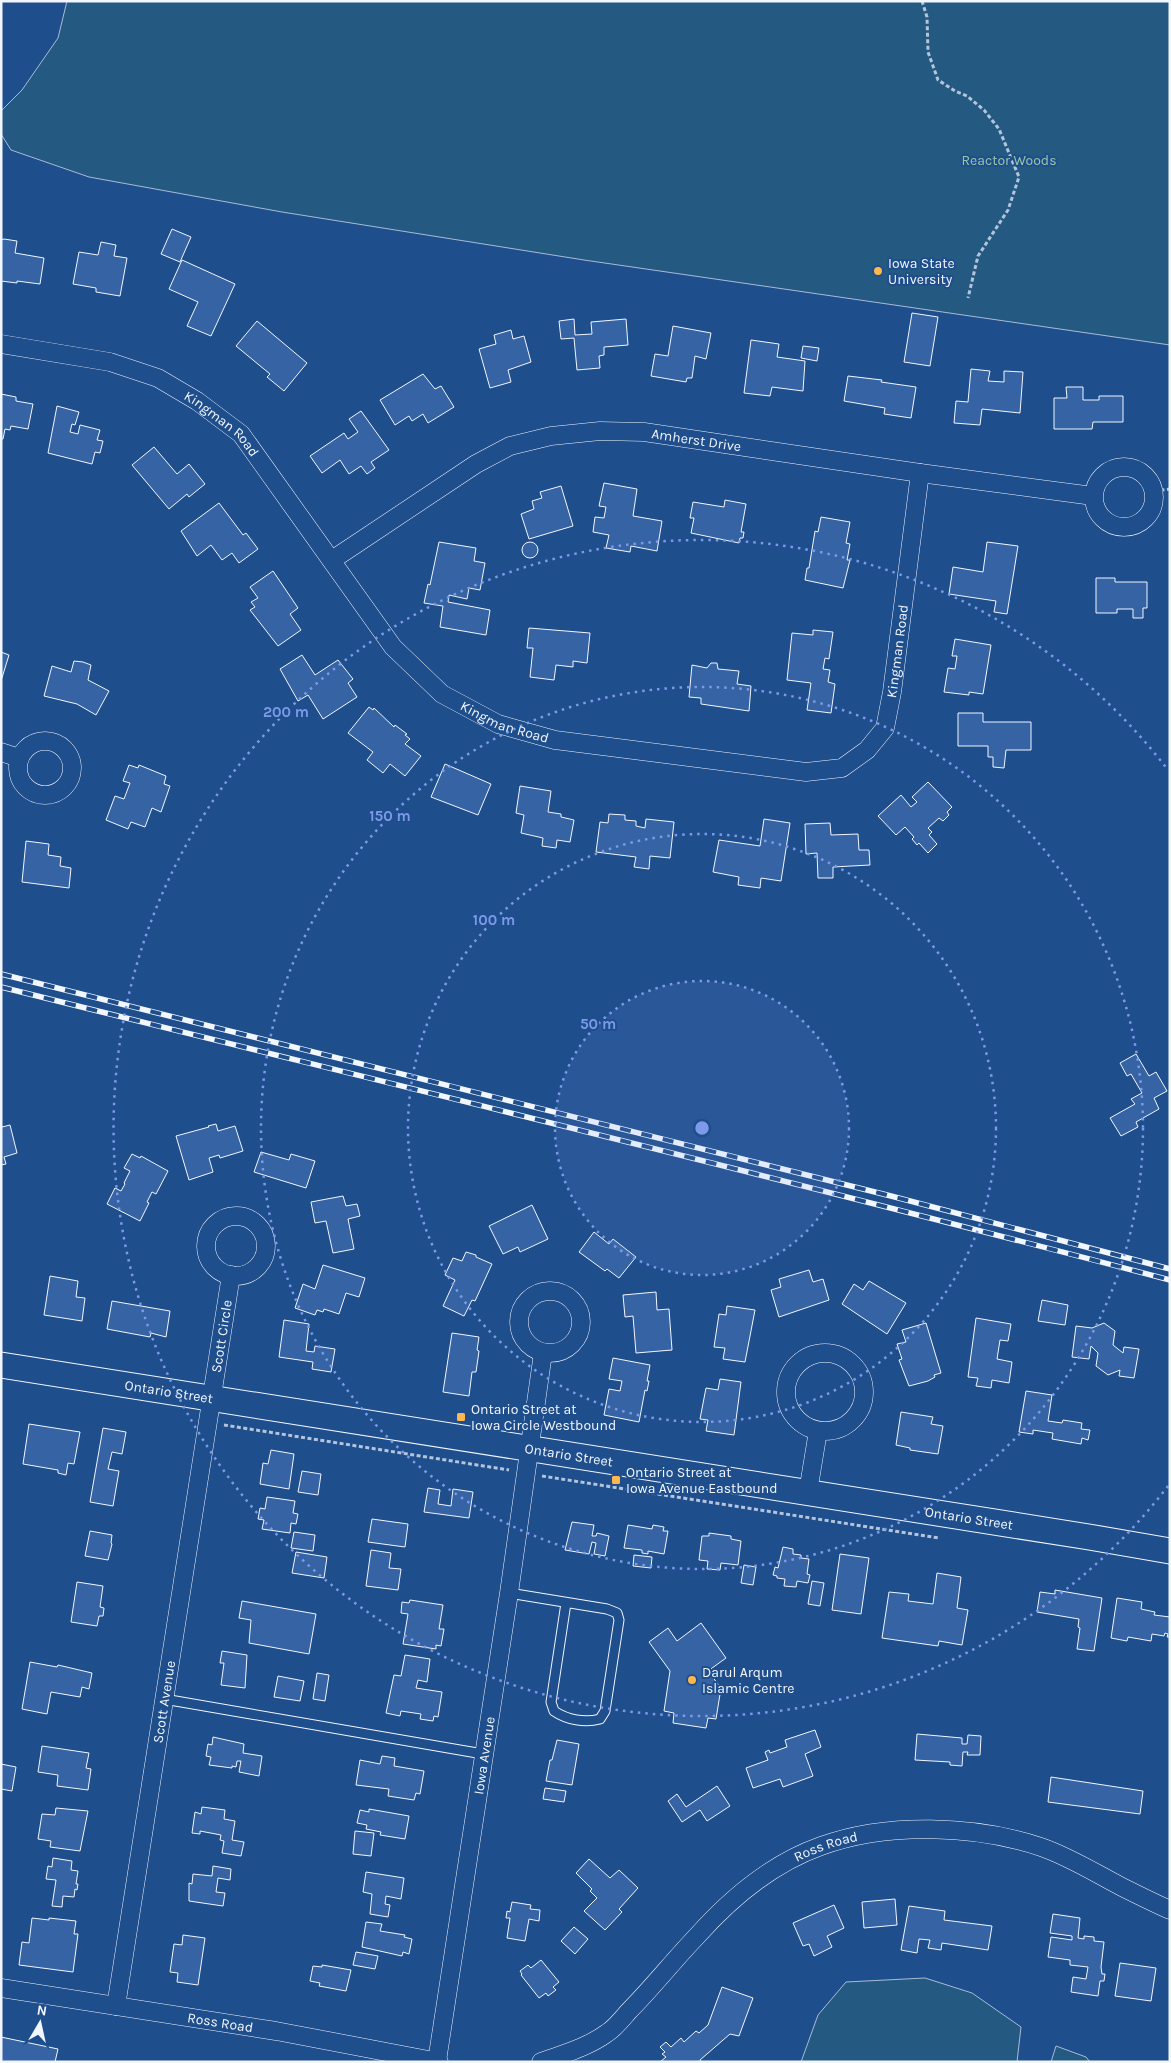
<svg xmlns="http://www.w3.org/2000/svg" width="1171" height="2063" font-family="Karla,sans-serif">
<rect width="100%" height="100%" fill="#1f4e8c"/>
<!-- green -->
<path fill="#245a82" stroke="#a8bbd7" d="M67 1H1170V345L584 260 282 212 89 177 11 150 1 134V111L22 90 58 38Z
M925 1978 972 1993 1021 2027 1017 2062H801L818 2015 846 1982Z
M1056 2046 1086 2057 1090 2062H1051Z"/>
<!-- building -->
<path fill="#3563a3" stroke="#f2f6ff" d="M172 229 191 237 180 262 161 254Z
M4 239 17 241 15 253 44 258 40 284 17 281V283L1 281V240Z
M101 242 116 245 114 256 127 258 120 296 96 292V288L73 284 79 252 98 255Z
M182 260 235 284 211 336 187 326 198 302 169 289Z
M912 313 938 317 930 366 904 362Z
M574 319 575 335 592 334 591 322 626 319 628 345 604 347V355L599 356 600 368 577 370 574 338 561 339 559 321Z
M257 321 307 363 284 391 267 377 270 374 236 346Z
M673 326 711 333 706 359 695 356 692 378H687L686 382 651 376 655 354 668 356Z
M511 330 513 339 524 336 531 362 508 370 511 382 490 388 479 349 496 344 494 335Z
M751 340 779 344 777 357 805 361 803 391 772 387 770 396 744 393Z
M803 346 819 348 817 361 801 358Z
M971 369 990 371 988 381 1004 382V371L1023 372 1020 413 982 409 980 425 954 423 956 401 968 402Z
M423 374 435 389 441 386 454 407 428 423 423 414 412 421 409 416 395 425 380 400Z
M848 376 882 380 881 382 916 387 911 418 884 414 885 408 844 401Z
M1066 387H1083V400H1099V396H1123V422H1093L1092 429H1054V398H1067Z
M1 394 16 397V401L33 404 28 429 11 426 10 430 5 429 3 439H1Z
M57 406 79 412 75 425 72 424 70 432 78 434 80 425 100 430 97 440 103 441 100 453 95 452 92 464 48 453Z
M361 411 389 450 371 462 375 468 367 474 361 466 349 474 340 460 322 473 310 456 344 433 348 439 358 432 349 419Z
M154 447 177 474 189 464 205 484 189 497 187 494 169 509 132 465Z
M604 483 637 489 633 516 662 521 657 551 631 546 630 552 606 548 609 535 593 532 595 517 604 518 606 507 599 506Z
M561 486 573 526 529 539 521 514 534 509 532 501 542 498 540 492Z
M725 500 746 504 741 532H744L743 538H740L739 543 691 533 694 518H690L693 502 724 507Z
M219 503 243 535 246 533 258 549 239 563 232 553 222 560 211 545 197 556 181 531Z
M821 517 850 522 846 543 850 544 847 560H850L843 588 805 580 807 568H809L815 531 818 532Z
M439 542 476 548 474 561 485 563 480 590 469 588 467 599 449 595 448 602 490 610 486 635 440 627 443 606 424 603 428 584 430 585Z
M987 542 1018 546 1007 614 994 612 996 601 949 594 953 567 983 572Z
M522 550a8 8 0 1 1 16 0a8 8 0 1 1-16 0Z
M273 571 298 608 290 614 301 630 278 646 250 610 255 607 251 602 258 598 250 587Z
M1096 578H1115V582H1147V608H1143V618H1133V609H1117V613H1096Z
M529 628 590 633 587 663 573 661V667L556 665 554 680 530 677 533 648H527Z
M813 630 833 632 829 659 825 658 823 669 830 670 828 682 835 684 831 713 807 710 811 683 787 680 792 633 813 635Z
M955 639 991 645 983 694 969 692V695L944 692 948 668 955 669 957 656H952Z
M1 652 9 655 1 681Z
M302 655 315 675 338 660 353 679 348 683 357 697 323 719 308 695 298 701 280 669Z
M74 661 83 662 91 665 88 680 109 691 96 715 77 704 44 696 52 666 71 672Z
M711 663H717L718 669 739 671 737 684 751 686 749 711 701 704V698L689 697 692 665 707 668Z
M369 707 373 710 374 708 394 727 395 725 407 734 405 735 410 739 405 744 421 756 405 776 390 764 383 773 367 760 373 752 348 733Z
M958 713H983V722H1031V750H1006L1004 768 993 767V757H988V746H958Z
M445 764 491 784 478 815 431 797Z
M129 765 138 768 139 765 166 776 164 784 170 786 161 812 152 808 145 827 131 822 128 829 106 820 115 796 124 799 130 783 123 781Z
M928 782 952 807 947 812 949 815 943 821 939 818 928 828 932 832 929 835 937 844 928 853 919 843 917 845 912 839 914 837 905 827 896 835 878 816 901 795 911 807 917 802 912 797Z
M520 786 551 791 548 812 561 814V817L574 820 570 842 557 840 556 848 542 846 543 838 521 833 524 815 516 813Z
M609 814 625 815V820L636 821V826L645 828 646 819 674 822 670 858 650 856 649 869 634 867 636 857 596 852 600 822 608 823Z
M764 819 790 823 781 881 761 878 760 888 738 885 739 877 713 872 719 840 760 846Z
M830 823 831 835 858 834 859 850H869L870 865 833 867V878H818L817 853 806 854 805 824Z
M26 841 49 844 48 855 61 857 60 866 71 868 69 888 22 882Z
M1136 1054 1149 1076 1156 1072 1167 1091 1154 1098 1159 1109 1136 1122 1138 1127 1121 1136 1110 1118 1135 1104 1131 1099 1142 1093 1131 1074 1127 1076 1120 1063Z
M216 1124 218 1131 235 1126 243 1151 220 1158 219 1155 209 1158 213 1172 189 1180 176 1136 209 1127 208 1126Z
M1 1125 2 1127 10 1125 17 1153 4 1157 6 1164 1 1165Z
M261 1152 289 1160 291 1154 315 1161 306 1188 254 1172Z
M132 1154 140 1158 141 1156 168 1171 156 1194 152 1192 147 1202 149 1203 140 1221 107 1204 115 1188 121 1191 125 1184 124 1183 130 1171 124 1168Z
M343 1196 346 1206 357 1204 360 1216 348 1219 354 1249 333 1253 326 1221 315 1223 311 1202Z
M532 1205 548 1239 520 1252 518 1247 503 1254 489 1226Z
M594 1232 609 1244 613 1239 636 1257 619 1278 607 1269 605 1271 579 1252Z
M466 1252 476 1255V1257L492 1264 475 1301 472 1300 464 1316 443 1306 455 1280 445 1275 453 1258 462 1261Z
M323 1265 365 1278 359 1297 346 1293 339 1314 324 1309 323 1312 317 1310 315 1315 295 1308 303 1284 315 1289Z
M809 1270 813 1282 823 1279 829 1300 779 1317 771 1290 781 1287 779 1279Z
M50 1276 78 1281 76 1297 85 1298 82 1321 44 1315Z
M869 1281 906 1303 887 1334 842 1304 854 1284 863 1290Z
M656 1292 657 1310 669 1309 672 1350 636 1353 633 1316 625 1317 623 1295Z
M1042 1300 1068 1305 1065 1325 1038 1321Z
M112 1301 170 1311 166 1337 151 1333 150 1337 107 1329Z
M727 1306 755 1310 745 1362 723 1359 725 1348 714 1347 719 1314 726 1315Z
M976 1318 1011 1324 1008 1341 1000 1340 997 1359 1012 1362 1009 1383 992 1380 991 1388 976 1386 978 1378 968 1377Z
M284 1320 309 1324 306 1351 314 1352 315 1346 335 1349 331 1372 312 1369 313 1362 279 1357Z
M926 1323 941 1373 934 1375 935 1377 928 1381 909 1386 899 1360 902 1359 897 1344 906 1342 902 1330Z
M1104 1323 1115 1331 1113 1345 1123 1353 1124 1347 1139 1349 1134 1378 1119 1376 1120 1370 1108 1375 1096 1366 1098 1353 1091 1346 1089 1359 1072 1357 1076 1326 1092 1328Z
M452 1333 479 1337 477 1350 479 1351 476 1372H472L469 1396 443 1392Z
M613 1358 650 1365 647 1381H649L647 1391 645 1390 639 1422 604 1415 609 1389 620 1391 622 1381 609 1379Z
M720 1379 741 1382 734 1435 706 1431 708 1420 700 1419 706 1388 718 1390Z
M1026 1391 1052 1395 1048 1421 1062 1423 1063 1420 1082 1423 1081 1429 1090 1430 1088 1440 1082 1438 1081 1444 1052 1439 1053 1433 1033 1430V1434L1019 1432Z
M901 1412 933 1417 931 1424 943 1426 938 1454 910 1450V1448L896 1445Z
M29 1424 80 1432 74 1464 68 1463 66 1475 58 1473V1470L23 1464Z
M103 1428 126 1432 122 1454 112 1452 108 1469 119 1471 113 1506 90 1502Z
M271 1450 294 1454 289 1489 260 1484 263 1463 268 1464Z
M302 1471 321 1474 318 1495 298 1492Z
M428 1488 440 1490 438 1504 451 1506 453 1489 473 1492 469 1518 424 1512Z
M267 1497 295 1501 293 1513 298 1514 296 1524 291 1523 290 1533 262 1529 264 1520 258 1519 260 1508 265 1509Z
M372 1519 408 1524 405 1547 368 1542Z
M572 1522 594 1525 592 1536H596L597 1533 609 1536 605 1556 594 1554 596 1543 592 1542 589 1554 565 1550Z
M628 1525 652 1529 653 1525 664 1527 663 1531H668L664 1554 648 1551V1554L642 1553V1550L624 1548Z
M90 1531 112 1535 111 1543 112 1544 108 1560 85 1556Z
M294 1532 315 1535 313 1551 291 1548Z
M709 1533 731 1536V1539L741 1541 738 1565 721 1563 720 1570 707 1569 708 1561 699 1560 702 1536H709Z
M783 1547 793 1549V1554L801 1555V1558L809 1559 807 1574 810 1575 808 1583 797 1581 796 1587 784 1586 785 1579 777 1578V1576L773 1575 775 1567 778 1568Z
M371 1550 391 1553 389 1568 401 1569 398 1590 366 1586Z
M296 1552 327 1557 324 1578 292 1573Z
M840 1554 869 1558 861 1614 832 1610Z
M634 1555 652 1557 651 1568 633 1566Z
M744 1565 756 1567 753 1585 741 1583Z
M937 1573 961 1577 957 1608 968 1610 962 1645 939 1641 938 1646 882 1638 889 1592 909 1594 908 1601 933 1604Z
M812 1581 824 1583 820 1606 808 1604Z
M77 1582 103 1586 100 1607 104 1608 103 1616H99L97 1626 71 1622Z
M1055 1590 1102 1598 1094 1651 1077 1649 1080 1628 1078 1627 1079 1619 1037 1612 1040 1592 1055 1594Z
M1117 1598 1142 1602 1141 1609 1155 1612 1154 1615 1170 1617V1616V1637H1167L1168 1634 1165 1633 1164 1636 1152 1634 1151 1641 1128 1637 1127 1641 1111 1638Z
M410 1600 443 1605 439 1629H444L441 1646 436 1645V1649L403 1644 408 1614 401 1613 402 1602 409 1603Z
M242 1601 316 1614 309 1654 249 1643 251 1620 239 1618Z
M701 1623 726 1658 708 1671 721 1688 716 1719 708 1718 706 1728 673 1723 674 1713 664 1711 670 1671 649 1642 668 1628 677 1641Z
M222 1651 247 1655 245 1688 221 1685 224 1663H220Z
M405 1655 430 1659 427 1682 418 1680 416 1688 442 1692 438 1717 434 1716 433 1721 420 1719 421 1714 401 1711 400 1716 386 1713 394 1675 401 1676Z
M30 1662 57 1667 58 1665 92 1673 89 1689 82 1687 80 1697 51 1692 47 1714 22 1709Z
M317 1673 329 1675 325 1701 313 1699Z
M278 1676 304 1681 300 1701 274 1697Z
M815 1730 821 1747 805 1754 813 1776 783 1787 780 1779 753 1788 746 1768 768 1760 765 1752 769 1750 770 1753 787 1747 785 1740Z
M917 1734 962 1738V1744H967L968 1735 981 1736 980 1755H967L968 1752H963L962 1766 950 1765V1762L915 1760Z
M213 1737 244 1744 243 1753 262 1756 259 1776 239 1772 241 1761H237L236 1767 232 1766V1768L209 1765 211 1757 206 1756 208 1744 212 1745Z
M557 1740 579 1744 572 1785 546 1781 550 1760H552Z
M42 1746 89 1753 86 1768 91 1769 88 1790 57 1786 58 1775 38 1772Z
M382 1756 395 1758 394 1766 424 1771 420 1794 416 1793 414 1800 388 1796 389 1789 356 1785 360 1760 380 1764Z
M1 1764 16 1767 12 1791 1 1789Z
M1051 1777 1143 1791 1140 1814 1048 1802Z
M717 1786 730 1806 707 1821 700 1810 682 1822 668 1801 677 1794 686 1807Z
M545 1788 566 1791 564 1802 543 1799Z
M202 1807 225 1810 224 1819 235 1821 232 1840 244 1842 241 1856 222 1853 224 1841 220 1840 221 1835 200 1831V1834L192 1833 195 1812 201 1814Z
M56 1808 88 1811 80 1851 50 1847 51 1841 38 1839 42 1814 55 1815Z
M369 1809 409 1816 405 1839 380 1835 381 1832 366 1829 367 1825 357 1823 360 1810 369 1812Z
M355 1831 374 1833 371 1856 353 1854Z
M53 1858 72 1861 71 1870 78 1871 76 1884H78L77 1890 75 1889 74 1897 63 1896 62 1907 52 1906 56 1880 46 1879 48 1866 52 1867Z
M589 1859 610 1878 619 1870 638 1888 619 1909 622 1912 605 1930 584 1911 597 1898 590 1891 592 1889 576 1873Z
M213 1866 231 1869 230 1880 218 1878 216 1892 225 1893 223 1906 189 1901V1883L192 1884 193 1874 212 1876Z
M366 1872 404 1878 401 1899 386 1896 385 1904 390 1905 388 1917 370 1914 372 1894 363 1892Z
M895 1899 897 1925 864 1928 862 1902Z
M512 1902 531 1905 530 1909 540 1910 539 1921 529 1919 525 1941 507 1938 510 1918H506L507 1911 510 1912Z
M834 1905 844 1928 827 1936 832 1947 814 1956 809 1944 803 1946 793 1923Z
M909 1906 945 1911 944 1920 992 1926 988 1950 942 1943 941 1950 928 1948 930 1940 919 1939 917 1953 901 1950Z
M1053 1914 1080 1918 1078 1938 1084 1939V1936L1094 1937V1941L1104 1942 1101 1967 1102 1974H1105L1104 1981H1100L1098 1996 1071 1992 1073 1977 1086 1979 1088 1967 1070 1965V1960L1048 1957 1051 1937 1072 1940V1936L1050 1933Z
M32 1918 49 1920V1918L76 1921 74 1934H78L73 1972 19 1965 22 1942 29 1943Z
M366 1922 382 1924 380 1931 405 1935 404 1937 412 1939 409 1954 403 1952 402 1956 362 1947Z
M574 1927 588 1939 575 1954 561 1941Z
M183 1935 205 1938 198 1985 177 1982 178 1973 170 1972 174 1944 182 1945Z
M356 1952 378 1956 375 1969 353 1965Z
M541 1960 559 1982 553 1987 556 1990 548 1996 546 1993 539 1998 521 1975 522 1974 520 1971 528 1965 531 1968Z
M1120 1963 1156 1968 1151 2001 1115 1996Z
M322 1965 351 1970 346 1991 319 1986 320 1983 310 1981 313 1966 322 1967Z
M722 1987 753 1998 739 2036 730 2034 700 2060 701 2062H660L666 2057 662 2054 665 2052 660 2047 666 2042 671 2047 681 2038 684 2042 696 2031 699 2033 708 2025Z
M1 2037 58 2049 55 2062H1Z"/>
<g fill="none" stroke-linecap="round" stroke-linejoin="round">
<!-- service casing -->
<g stroke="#f2f6ff" stroke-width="11">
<path id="service" d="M509 1593 607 1609 617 1613 619 1620 605 1711 600 1719C585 1723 567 1720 554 1711L551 1702 566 1603
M164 1699 483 1754"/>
</g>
<!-- minor casing -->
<g stroke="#f2f6ff" stroke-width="19">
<g id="minor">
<path id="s1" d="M1 344 110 362 158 378 197 401 241 434 393 647 442 694 498 724 555 740 806 772 842 768 867 750 885 728 892 692 920 473"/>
<circle cx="1124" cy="497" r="30"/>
<path id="s2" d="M332 560 476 464 510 446 551 436 600 431 644 432 920 473 1093 496"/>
<circle cx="45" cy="768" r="27"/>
<path d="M1 752 19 758"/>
<circle cx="236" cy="1246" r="30"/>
<circle cx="550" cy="1322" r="31"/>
<circle cx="825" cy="1392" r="39"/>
<path d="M808 1492 818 1431"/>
<path id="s3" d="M1 1988 276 2031 439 2062"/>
<path id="s4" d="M116 2006 231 1275"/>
<path id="s5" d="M437 2061 509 1593 543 1353"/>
<path id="s6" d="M541 2062C563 2054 588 2047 607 2033 615 2028 622 2019 628 2012 652 1988 673 1961 697 1936 730 1899 773 1863 821 1846 887 1822 975 1825 1041 1847 1070 1857 1095 1873 1122 1887 1138 1895 1154 1903 1170 1910"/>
</g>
</g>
<!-- secondary casing -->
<g stroke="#f2f6ff" stroke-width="27">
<g id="secondary">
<path id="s7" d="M1 1365 1089 1537 1170 1551"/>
</g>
</g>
<!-- path -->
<path stroke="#b3c4dc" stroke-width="3" stroke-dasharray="4 2.5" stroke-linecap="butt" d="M922 1 927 17 928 52 938 80 955 91 967 96 984 110 999 129 1019 177 1008 210 978 256 968 298
M1154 491 1170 489
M224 1425 509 1470
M542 1476 939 1538"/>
<!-- service -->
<use href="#service" stroke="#1f4e8c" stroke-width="9"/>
<!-- minor -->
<use href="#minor" stroke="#1f4e8c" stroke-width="18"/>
<!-- secondary -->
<use href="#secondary" stroke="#1f4e8c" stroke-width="25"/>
<!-- rail casing -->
<g stroke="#f2f6ff" stroke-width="5.5">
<path id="rail" d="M1 974 891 1196 1170 1269
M1 987C391 1084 781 1178 1170 1280"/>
</g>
<!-- rail -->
<use href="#rail" stroke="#1f4e8c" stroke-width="4" stroke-dasharray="11" stroke-linecap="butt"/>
</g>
<!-- distance rings -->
<circle cx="702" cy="1128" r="147" fill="#7d9aea" fill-opacity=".12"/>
<g fill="none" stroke="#7d9aea" stroke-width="2.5" stroke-dasharray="2.5 5">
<circle cx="702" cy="1128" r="147"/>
<circle cx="702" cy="1128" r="294"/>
<circle cx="702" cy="1128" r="441"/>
<path d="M1168 1486A588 588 0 1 1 1168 770"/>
</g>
<!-- markers -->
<g fill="#ffb74d" stroke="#1f4e8c" stroke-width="2">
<circle cx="878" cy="271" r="5"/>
<rect x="456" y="1412" width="10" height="10" rx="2.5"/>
<rect x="611" y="1475" width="10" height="10" rx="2.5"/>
<circle cx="692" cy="1680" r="5"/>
</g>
<g text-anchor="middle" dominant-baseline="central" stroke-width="4" stroke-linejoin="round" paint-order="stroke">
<!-- park labels -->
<g font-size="14" fill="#97c8a6" stroke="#1f4e8c">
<text x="1009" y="160">Reactor Woods</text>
</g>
<!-- poi labels -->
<g font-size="14" fill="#f2f6ff" stroke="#1f4e8c" text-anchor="start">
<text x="888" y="263">Iowa State<tspan x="888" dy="16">University</tspan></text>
<text x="471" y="1409">Ontario Street at<tspan x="471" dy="16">Iowa Circle Westbound</tspan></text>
<text x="626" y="1472">Ontario Street at<tspan x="626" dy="16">Iowa Avenue Eastbound</tspan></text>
<text x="702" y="1672">Darul Arqum<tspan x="702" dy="16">Islamic Centre</tspan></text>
</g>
<!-- street labels -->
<g font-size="14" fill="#f2f6ff" stroke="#1f4e8c">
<text stroke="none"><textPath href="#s1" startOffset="240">Kingman Road</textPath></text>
<text stroke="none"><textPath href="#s2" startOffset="400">Amherst Drive</textPath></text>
<text stroke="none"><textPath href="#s1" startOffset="1140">Kingman Road</textPath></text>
<text stroke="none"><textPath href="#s1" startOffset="660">Kingman Road</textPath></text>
<text stroke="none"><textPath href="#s4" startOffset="678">Scott Circle</textPath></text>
<text stroke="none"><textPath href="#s7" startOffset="170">Ontario Street</textPath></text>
<text stroke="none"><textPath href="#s7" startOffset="575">Ontario Street</textPath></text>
<text stroke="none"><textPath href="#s7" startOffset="980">Ontario Street</textPath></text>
<text stroke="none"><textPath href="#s4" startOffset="308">Scott Avenue</textPath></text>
<text stroke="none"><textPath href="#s5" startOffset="309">Iowa Avenue</textPath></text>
<text stroke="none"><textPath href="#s6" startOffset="364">Ross Road</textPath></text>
<text stroke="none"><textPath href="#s3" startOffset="222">Ross Road</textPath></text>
</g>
</g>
<circle cx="702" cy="1128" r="8" fill="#7d9aea" stroke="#1f4e8c" stroke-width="2.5"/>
<g font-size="15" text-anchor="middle" font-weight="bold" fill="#7d9aea" stroke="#1f4e8c" stroke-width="4" stroke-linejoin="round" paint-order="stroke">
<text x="286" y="717">200 m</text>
<text x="390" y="821">150 m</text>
<text x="494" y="925">100 m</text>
<text x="598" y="1029">50 m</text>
</g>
<!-- border -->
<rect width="1171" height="2063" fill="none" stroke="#f2f6ff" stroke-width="5"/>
<!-- north arrow -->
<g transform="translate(40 2023) rotate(9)" stroke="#1f4e8c" stroke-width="4" paint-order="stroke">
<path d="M0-4L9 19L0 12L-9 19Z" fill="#f2f6ff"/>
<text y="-8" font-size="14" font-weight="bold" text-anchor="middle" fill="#f2f6ff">N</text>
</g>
</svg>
